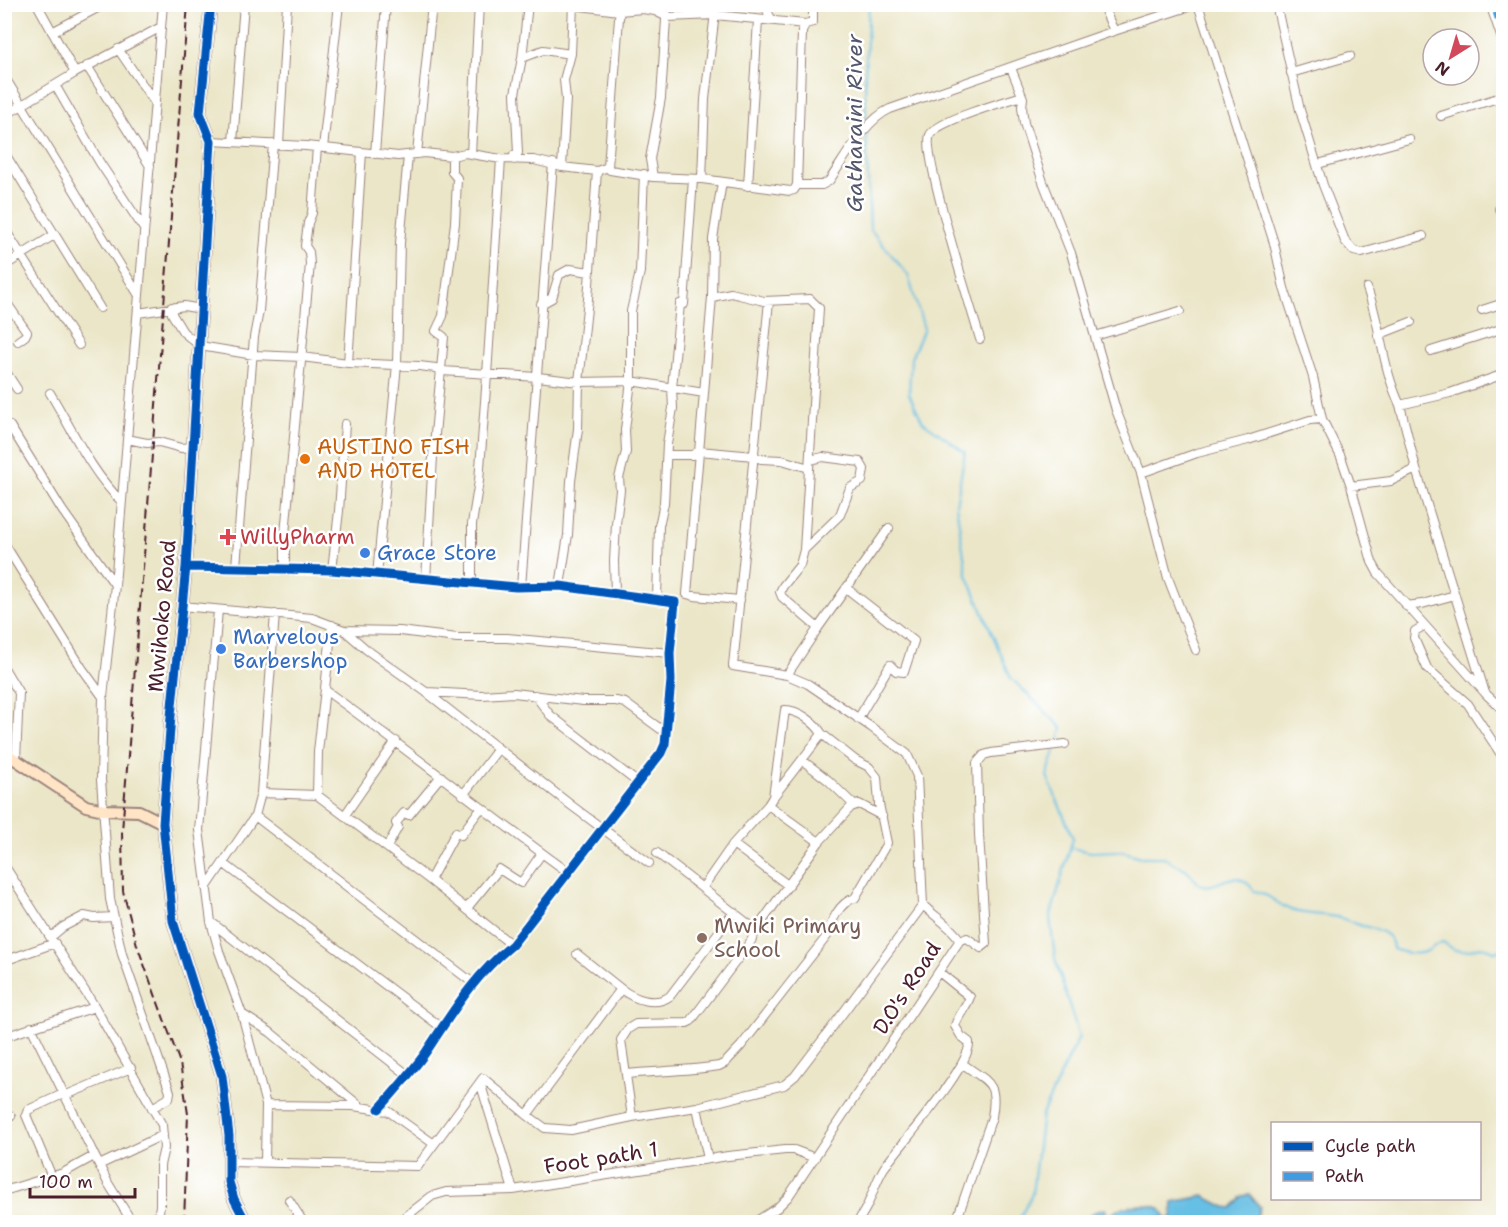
<svg xmlns="http://www.w3.org/2000/svg" width="1508" height="1227" font-family="'Shantell Sans',sans-serif">
<rect width="100%" height="100%" fill="#fff"/>
<filter id="ink" filterUnits="userSpaceOnUse"><feTurbulence type="fractalNoise" baseFrequency=".0167" numOctaves="2"/><feDisplacementMap in="SourceGraphic" scale="12" xChannelSelector="R" yChannelSelector="G"/><feConvolveMatrix kernelMatrix="1 2 1 2 8 2 1 2 1" color-interpolation-filters="sRGB"/></filter>
<filter id="wash" filterUnits="userSpaceOnUse"><feTurbulence type="fractalNoise" baseFrequency=".008" numOctaves="4" result="noise"/><feDisplacementMap in="SourceGraphic" scale="24" xChannelSelector="R" yChannelSelector="G"/><feGaussianBlur stdDeviation="1.35" result="paint"/><feColorMatrix in="noise" values="0 0 0 0 0 0 0 0 0 0 0 0 0 0 0 0 0 1.4 0 .05"/><feComposite in="paint" operator="in"/></filter>
<g filter="url(#wash)">
<rect width="100%" height="100%" fill="#ebe6c8"/>
<!-- water -->
<path fill="#66bfe4" stroke="#586f88" stroke-width="1.5" d="M1249 1194 1260 1207 1256 1219 1247 1221 1250 1222H1080L1095 1212 1105 1209 1108 1217C1120 1205 1145 1202 1160 1208L1167 1219 1172 1218 1173 1202 1204 1196 1225 1207 1232 1208 1241 1197Z"/>
<g fill="none" stroke-linecap="round" stroke-linejoin="round">
<!-- stream -->
<path stroke="#66bfe4" stroke-width="2" d="M866 124 865 76 869 4
M866 132 870 229 908 275 924 329 911 358 909 394 923 422 965 452 956 505 967 575 1011 678 1062 728 1059 739
M1071 848 1091 852 1121 851 1141 857H1164C1172 864 1181 865 1189 872 1193 876 1196 884 1202 885 1220 890 1235 863 1254 891 1269 893 1277 905 1291 910 1306 915 1321 914 1337 917 1346 919 1354 924 1363 926 1377 929 1393 933 1393 949 1402 952 1415 956 1424 952 1431 950 1435 944 1443 942 1447 945 1452 949 1456 950 1473 955 1474 940 1496 952L1504 949
M1018 1222 1032 1194 1042 1114 1079 1037 1055 958 1050 918 1073 838 1047 776 1055 751"/>
</g>
</g>
<g filter="url(#ink)">
<g fill="none" stroke-linecap="round" stroke-linejoin="round">
<!-- street casing -->
<g stroke="#9a827a" stroke-width="10">
<path id="street" d="M37 4 75 73
M537 4 573 5 619 11 643 9 655 11 667 17 715 15 805 24
M764 4 771 19
M1102 4 1114 31
M1198 4 1274 243 1284 288 1313 377 1322 419
M1276 4 1300 110 1323 185 1345 241 1354 251 1362 253 1423 236
M1490 4 1504 45
M52 32 105 4
M118 49 155 103
M522 58 543 50 571 54
M87 66 150 166
M1011 68 1023 98 1022 107 1024 123 1043 182 1071 253 1116 410 1141 473
M1291 73 1350 56
M4 76 138 294
M55 85 100 163 144 229
M4 116 75 73 161 27
M1441 116 1504 96
M211 141 306 146 398 156 424 153 452 156 465 153 501 159 534 160 562 167 597 171 608 167 610 170 653 177 702 179 790 191 794 190 797 185 802 32 805 24 813 22V4
M233 142 244 4
M279 144 287 4
M323 148 339 4
M4 152 100 308
M375 154 386 4
M417 154 432 4
M471 154 479 4
M514 160V155L518 153 515 94 522 58 528 4
M1318 164 1409 139
M562 167 566 99 564 80 571 54 573 4
M608 167 620 4
M653 177 650 159 661 98 667 4
M702 179 705 99 716 4
M797 185H822L829 181C845 158 865 120 890 109L1114 31 1197 4
M748 186 758 20
M1499 209 1504 207
M4 228 79 345
M4 266 54 235
M1367 288C1381 326 1382 367 1400 405L1450 393 1504 374
M712 297 731 293 764 301 810 299 819 308 804 550 800 565 783 586 780 592 782 597 818 628 787 675
M4 299 27 332 25 336 18 341
M769 301 733 666 787 675 808 684 871 727 907 754 917 776 923 905C935 917 950 925 960 940
M541 304 552 298 559 275 570 269 590 272
M172 307V314L183 332 200 346 254 355 302 357 348 363 419 366 436 368 442 371 538 377 579 382 631 381 704 393 687 594 694 596 740 600
M1482 310 1504 303
M138 313 184 306 201 309
M1378 335 1411 322
M1095 336 1180 311
M980 339C972 311 921 152 930 135 938 120 1004 102 1022 96
M1431 351 1504 328
M348 363 362 152
M4 369 17 389
M50 393C72 429 90 471 121 501
M704 393 712 297 713 239 722 182
M10 426 62 510 115 585
M127 439 147 443 159 442 181 448 193 447
M667 455H692L699 451 754 456 761 459 782 460 809 468
M1416 469 1485 693
M1351 486 1372 562 1378 573 1486 694 1504 711
M4 543 82 668 103 697
M804 550 840 515 850 488 862 481 864 469 860 462 823 457 810 460
M186 567 332 570 516 587 560 586 675 602 670 653 671 681 665 744 661 753 512 945C472 978 454 1010 426 1052 412 1072 395 1091 379 1109
M236 567 254 337 259 311 273 144
M285 568V534L310 264 309 252 305 246 308 223 312 213 317 147
M332 570 339 511 345 424
M377 575 397 364 400 243 408 156
M426 580 433 456 444 337 436 331 443 316 455 223 457 178 452 172V156
M472 584V524L479 481 487 375 501 159
M560 586 568 535 571 481 578 429 579 382 588 299 597 171
M521 587 553 163
M846 588 914 641 904 672 896 671 890 665 858 719
M615 593 614 561 616 524 620 490 619 478 626 452 625 430 631 381V311L640 272 644 174
M657 599 659 526 664 503 667 444 673 408 672 388 680 304H684L693 179
M181 606 312 618 344 630 367 650 426 692 572 806 649 863
M1406 606 1422 604 1455 595
M218 610 199 830 211 922 219 951 242 1014 266 1105 265 1162
M332 625 318 752 317 795 430 880 512 945
M1424 626 1415 631 1414 638 1427 668 1468 704 1504 759
M818 628 889 528
M344 630 400 631 457 638H507L670 653
M1196 650 1168 578 1141 473 1197 453 1248 440 1310 420 1322 419 1341 457 1351 486 1391 481 1416 469 1400 405
M4 668 19 693 16 760
M325 690C407 749 486 813 568 872
M427 692 482 695 514 693 583 701H616L625 703 666 733
M535 695 550 715 637 782
M802 760 828 780 854 805
M261 793 317 795
M463 795 498 749
M774 796 822 734
M768 805 819 842
M345 815 396 741
M255 816 473 983
M733 844 789 886
M387 847 398 827 396 823 404 813 409 815 441 776
M657 853 756 930
M223 863 441 1027
M4 865 95 1007 162 1125 164 1148 160 1165V1206L157 1222
M430 880 456 832 461 835 481 808
M206 888 255 816 261 793 275 614
M467 908 499 869 521 883 542 853
M734 912 670 996C655 1007 634 999 621 989L527 1115 545 1128 571 1130 632 1117 697 1107 784 1085 795 1076 843 1013 923 905
M211 922 408 1075
M51 937 63 927 84 916 94 918 114 917
M577 954 621 989
M4 961 55 943
M242 1014 270 1032 361 1107
M31 1027 108 1183 132 1222
M4 1037 95 1007
M626 1074C658 1071 687 1071 719 1066L725 1063 741 1046 827 936C832 921 838 903 855 898L887 843 879 804 877 777 869 767 855 760 822 734C815 722 798 710 785 710L773 797 768 805 733 844 703 887
M480 1082 513 1190
M64 1096 131 1068
M266 1105 353 1106 388 1111 434 1144
M697 1107 708 1159
M152 1108 169 1098 170 1092 122 954 110 899 101 780 103 697 115 585 163 4
M632 1117 621 1040 628 1029 636 1024 687 1023 691 1021 751 941 756 930 819 842 851 807 859 804 882 816
M4 1118 11 1116
M230 1162 418 1166 483 1078 527 1115
M99 1165 163 1135
M52 1177 26 1115 28 1110 63 1094
M4 1191 63 1173 94 1156
M289 1200 303 1222
M4 1219 6 1222
M399 1222 432 1196 446 1192 513 1190 728 1156 785 1150H794L815 1158
M755 1222 777 1208 788 1197 960 940 967 938 981 948 986 944 979 835 977 763 984 755 991 753 1065 744
M858 1222C861 1216 864 1212 867 1206 873 1193 876 1181 884 1168 900 1145 972 1065 969 1042L961 1036 955 1026C958 1015 966 1008 970 997L939 972
M956 1222 992 1117C998 1082 989 1083 963 1064"/>
</g>
<!-- secondary casing -->
<g stroke="#9a827a" stroke-width="14">
<path id="secondary" d="M211 4 200 113 211 141 186 567 171 716 163 823 173 921 222 1076 229 1136V1182L234 1199 246 1222
M4 752 86 806 104 810 139 811 163 823"/>
</g>
<!-- street -->
<use href="#street" stroke="#fff" stroke-width="8"/>
<!-- secondary -->
<use href="#secondary" stroke="#ffe4c6" stroke-width="10"/>
<!-- rail -->
<path stroke="#4a1f2b" stroke-width="2" stroke-dasharray="9 4.5" stroke-linecap="butt" d="M184 1222 188 1114 180 1063 137 945 123 891 122 831 188 4"/>
<!-- quiet -->
<path stroke="#409be1" stroke-width="8" stroke-dasharray="15 8" stroke-linecap="butt" d="M1494 17 1504 14"/>
<!-- cycleway casing -->
<g stroke="#fff" stroke-width="13">
<path id="cycleway" d="M211 4 200 113 211 141 186 567 171 716 163 823 173 921 222 1076 229 1136V1182L234 1199 246 1222
M186 567 332 570 516 587 560 586 675 602 670 653 671 681 665 744 661 753 512 945C472 978 454 1010 426 1052 412 1072 395 1091 379 1109"/>
</g>
<!-- cycleway -->
<use href="#cycleway" stroke="#0057b8" stroke-width="9"/>
</g>
</g>
<!-- markers -->
<circle fill="#e8710a" stroke="#fff" stroke-width="2" cx="305" cy="459" r="6"/>
<path fill="#e0444e" stroke="#fff" stroke-width="2" d="M225 528h6v6h6v6h-6v6h-6v-6h-6v-6h6z"/>
<g fill="#3f7fe0" stroke="#fff" stroke-width="2">
<circle cx="365" cy="553" r="6"/>
<circle cx="221" cy="649" r="6"/>
</g>
<circle fill="#8d6e63" stroke="#fff" stroke-width="2" cx="702" cy="938" r="6"/>
<g text-anchor="middle" dominant-baseline="central" stroke-width="5" stroke-linejoin="round" paint-order="stroke">
<!-- food labels -->
<g font-size="21" fill="#c56008" stroke="#fff" text-anchor="start">
<text x="317" y="447">AUSTINO FISH<tspan x="317" dy="24">AND HOTEL</tspan></text>
</g>
<!-- health labels -->
<g font-size="21" fill="#be3a42" stroke="#fff" text-anchor="start">
<text x="240" y="537">WillyPharm</text>
</g>
<!-- shop labels -->
<g font-size="21" fill="#366cbe" stroke="#fff" text-anchor="start">
<text x="377" y="553">Grace Store</text>
<text x="233" y="637">Marvelous<tspan x="233" dy="24">Barbershop</tspan></text>
</g>
<!-- street labels -->
<g font-size="21" fill="#4a1f2b" stroke="#fff">
<text transform="translate(162 616) rotate(-85)">Mwihoko Road</text>
<text transform="translate(907 988) rotate(-57)">D.O's Road</text>
<text transform="translate(601 1158) rotate(-9)">Foot path 1</text>
</g>
<!-- education labels -->
<g font-size="21" fill="#785e54" stroke="#fff" text-anchor="start">
<text x="714" y="926">Mwiki Primary<tspan x="714" dy="24">School</tspan></text>
</g>
<!-- water labels -->
<g font-size="22" font-style="italic" fill="#54576c" stroke="#fff">
<text transform="translate(854 123) rotate(-90)">Gatharaini River</text>
</g>
</g>
<!-- margin -->
<rect width="1508" height="1227" fill="none" stroke="#fff" stroke-width="24"/>
<!-- legend -->
<rect x="1271" y="1122" width="210" height="78" fill="#ffffff" stroke="#b7a5aa" stroke-width="1.5"/>
<rect x="1283" y="1142" width="30" height="9" fill="#0057b8" stroke="#b7a5aa" stroke-width="1.5"/>
<text x="1325" y="1152" font-size="18" fill="#4a1f2b">Cycle path</text>
<rect x="1283" y="1172" width="30" height="9" fill="#409be1" stroke="#b7a5aa" stroke-width="1.5"/>
<text x="1325" y="1182" font-size="18" fill="#4a1f2b">Path</text>
<!-- north arrow -->
<g transform="translate(1451 57) rotate(217)"><circle r="28" fill="#ffffff" stroke="#b7a5aa" stroke-width="1.5"/>
<path d="M0-4.5L10 22L0 15L-10 22Z" fill="#d1495b"/>
<text y="-9" font-size="16" font-weight="bold" text-anchor="middle" fill="#4a1f2b">N</text>
</g>
<!-- scale -->
<path d="M30 1188v9h105v-9" fill="none" stroke="#4a1f2b" stroke-width="3"/>
<text x="39" y="1188" font-size="18" fill="#4a1f2b" stroke="#ffffff" stroke-width="4.5" paint-order="stroke">100 m</text>
</svg>
